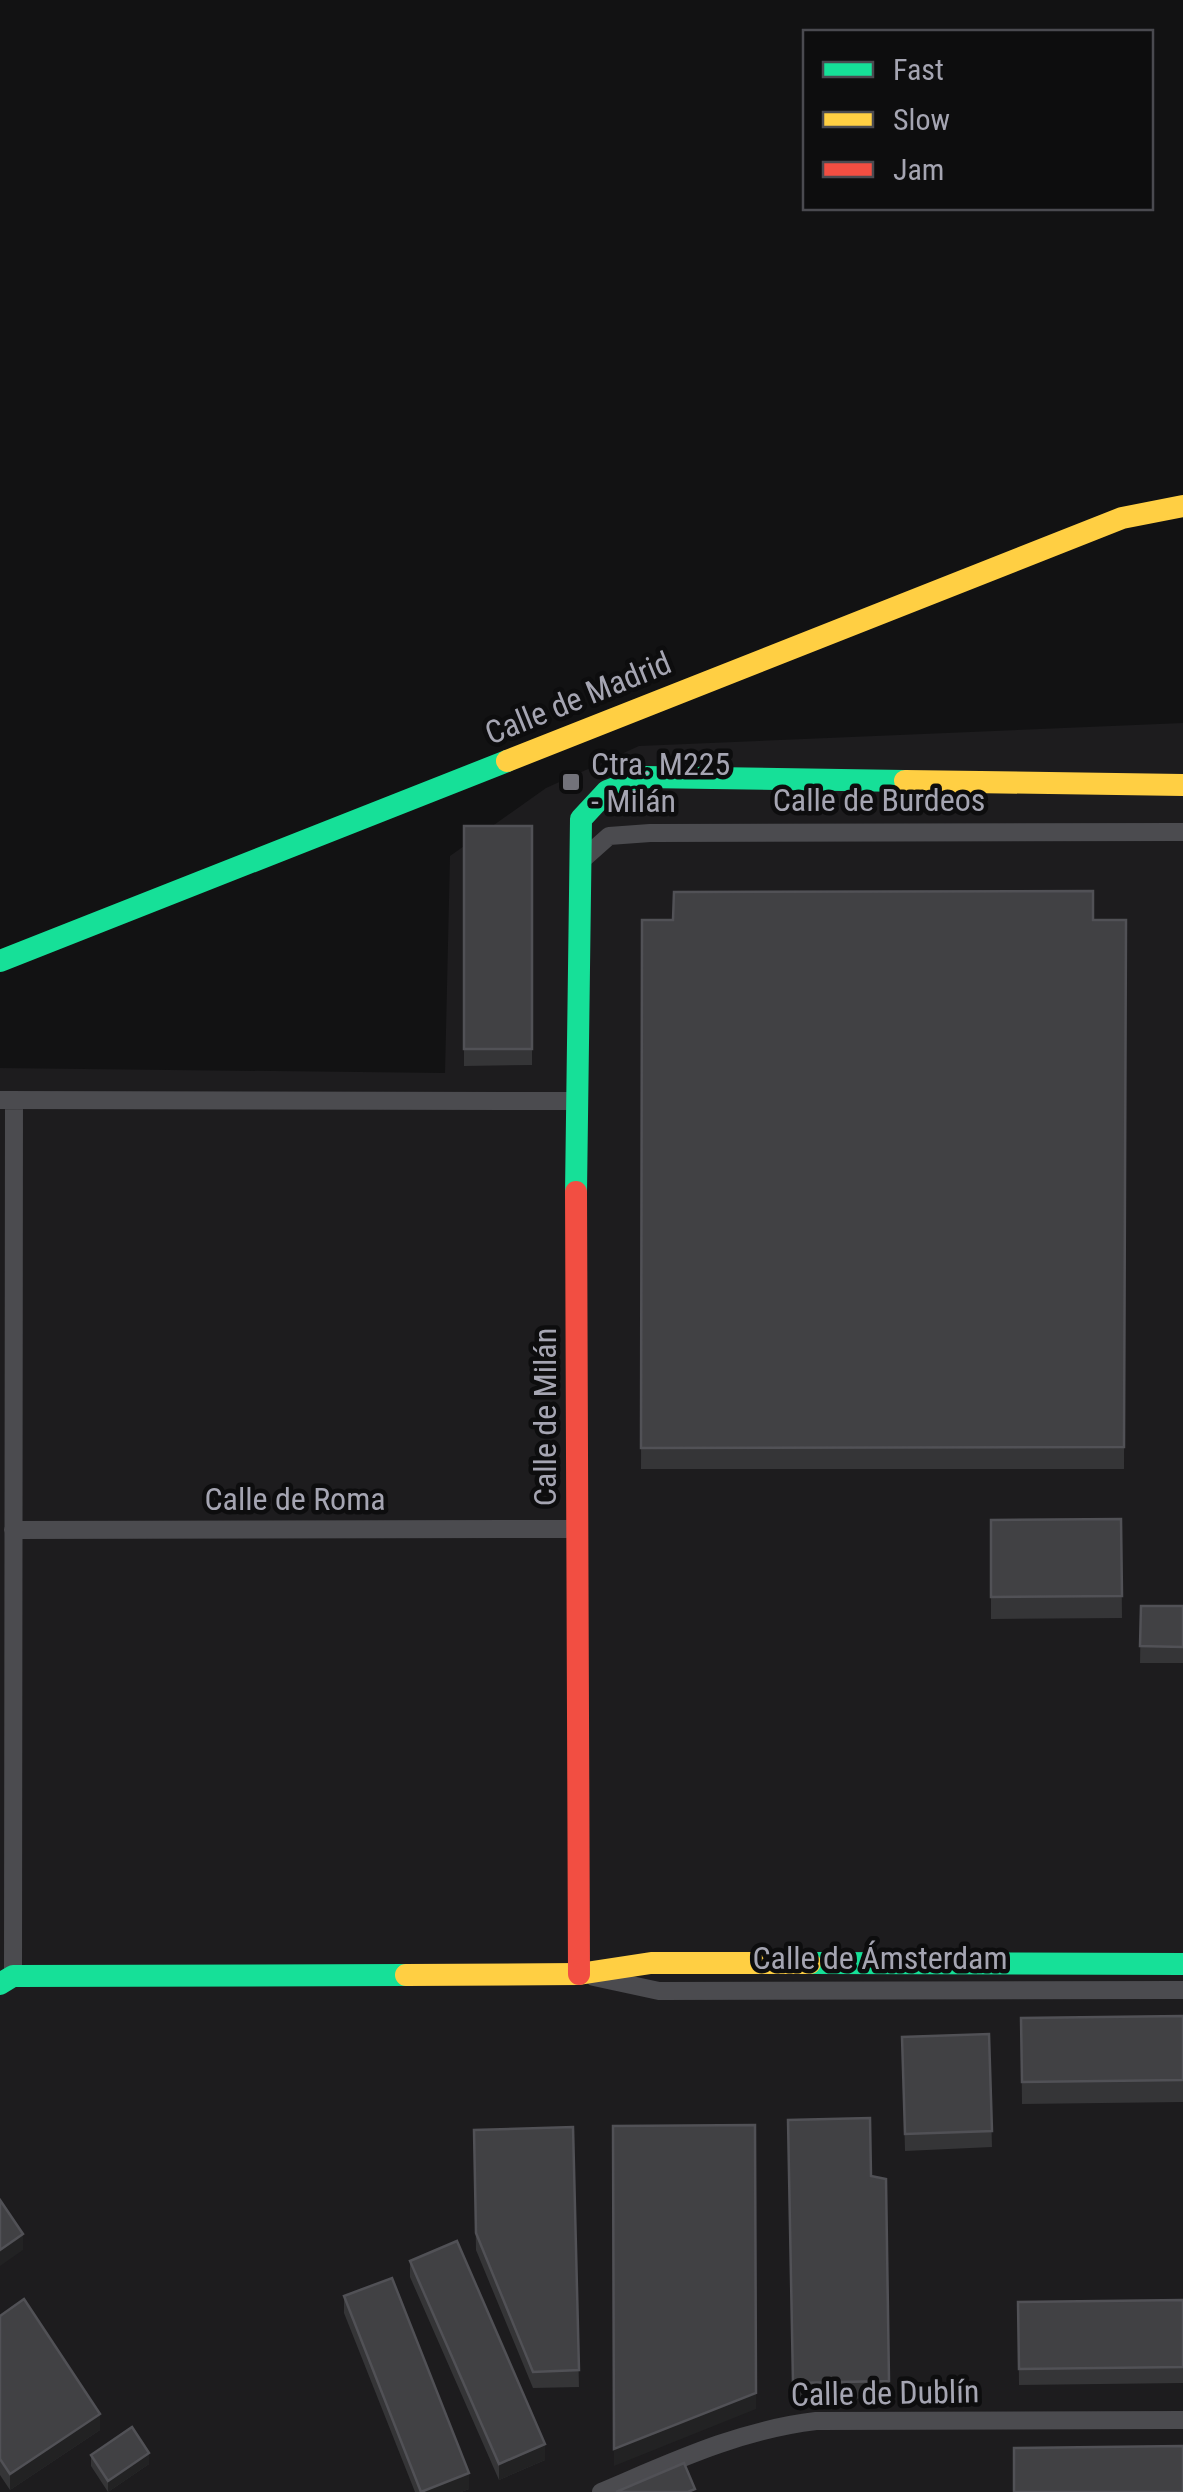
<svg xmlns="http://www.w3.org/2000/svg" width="1183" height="2492" font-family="'Roboto Condensed',sans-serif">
<rect width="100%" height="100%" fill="#121213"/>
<!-- built -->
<path fill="#1d1c1e" d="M1183 723V2492H0V1068L445 1073 450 856 546 788 639 746Z"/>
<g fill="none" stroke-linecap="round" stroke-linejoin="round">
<!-- street -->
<path stroke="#4b4b4f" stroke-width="18" d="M582 860 609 836 650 833 1183 832
M0 1100 576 1101
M13 1530 578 1529
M13 1976 14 1100
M594 1977 659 1991 1183 1990
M601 2492C672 2462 739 2430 816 2421L1183 2420"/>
<!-- fast -->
<path stroke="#16e098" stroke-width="22" d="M0 961 507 761
M576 1192 581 819 607 791 644 777 905 781
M810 1963 1183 1964
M0 1984 13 1976 406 1975"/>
<!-- slow -->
<path stroke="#ffcf43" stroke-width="22" d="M507 761 1122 518 1183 506
M905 781 1183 785
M406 1975 579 1974 651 1963H810"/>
<!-- jam -->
<path stroke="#f24e42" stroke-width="22" d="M576 1192 579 1974"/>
</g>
<!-- wall -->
<path fill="#353537" d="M464 826H532V1065L464 1066Z
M642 920H1126L1124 1469H641Z
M1121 1519 1122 1618 991 1619V1520Z
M1141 1606H1183V1663H1140Z
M1183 2016V2102L1022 2104 1021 2018Z
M989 2034 992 2147 905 2151 902 2037Z
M788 2120 871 2176 886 2179 889 2398 793 2400Z
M573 2127 579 2387 533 2388 476 2250 474 2130Z
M410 2261 545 2460 499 2480 410 2277Z
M344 2296 469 2489 461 2492H415L344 2313Z
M1183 2300V2383L1019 2385 1018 2302Z
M0 2316 100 2430 10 2490 0 2475Z
M91 2455 149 2464 108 2492 91 2466Z"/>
<!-- shaded-wall -->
<path fill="#222223" d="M23 2234V2250L0 2266V2250Z
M756 2393V2409L614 2466V2449Z
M100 2414V2430L10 2490V2474Z
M545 2444V2460L499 2480V2464Z
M149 2453V2464L108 2492V2481Z
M469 2473V2489L461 2492H421Z"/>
<!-- building -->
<path fill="#414144" stroke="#515156" stroke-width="2.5" d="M464 826H532V1049H464Z
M1093 891V920H1126L1124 1447 641 1448 642 920H673L674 892Z
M1121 1519 1122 1596 991 1597V1520Z
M1141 1606H1183V1647L1140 1646Z
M1183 2016V2080L1022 2082 1021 2018Z
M989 2034 992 2131 905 2134 902 2037Z
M870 2118 871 2176 886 2179 889 2381 793 2383 788 2120Z
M755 2125 756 2393 614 2449 613 2126Z
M573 2127 579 2370 533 2372 476 2233 474 2130Z
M0 2200 23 2234 0 2250Z
M457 2241 545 2444 499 2464 410 2261Z
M392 2278 469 2473 421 2492 344 2296Z
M24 2299 100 2414 10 2474 0 2459V2316Z
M1183 2300V2367L1019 2369 1018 2302Z
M132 2427 149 2453 108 2481 91 2455Z
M1183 2446V2492H1014V2448Z
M684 2463 695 2489 688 2492H616Z"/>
<!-- markers -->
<rect fill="#72727a" stroke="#0d0d0e" stroke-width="4" x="561" y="772" width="20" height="20" rx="5"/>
<g text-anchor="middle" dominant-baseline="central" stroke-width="9" stroke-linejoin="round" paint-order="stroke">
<!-- street labels -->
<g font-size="32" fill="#a5a5b2" stroke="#0d0d0e">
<text transform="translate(578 698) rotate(-22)">Calle de Madrid</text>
<text x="879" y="800">Calle de Burdeos</text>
<text transform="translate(545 1417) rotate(-90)">Calle de Milán</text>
<text x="295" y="1499">Calle de Roma</text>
<text x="880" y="1958">Calle de Ámsterdam</text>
<text transform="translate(885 2393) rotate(-1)">Calle de Dublín</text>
</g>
<!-- poi labels -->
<g font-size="32" fill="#a5a5b2" stroke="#0d0d0e" text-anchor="start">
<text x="591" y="764">Ctra. M225<tspan x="591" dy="37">- Milán</tspan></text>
</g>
</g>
<!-- legend -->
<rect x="803" y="30" width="350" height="180" fill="#0d0d0e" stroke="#4a4a50" stroke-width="2.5"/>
<rect x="823" y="62" width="50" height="15" fill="#16e098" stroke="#4a4a50" stroke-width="2.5"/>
<text x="893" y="80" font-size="30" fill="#a5a5b2">Fast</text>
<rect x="823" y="112" width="50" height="15" fill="#ffcf43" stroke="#4a4a50" stroke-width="2.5"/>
<text x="893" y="130" font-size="30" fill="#a5a5b2">Slow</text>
<rect x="823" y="162" width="50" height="15" fill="#f24e42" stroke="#4a4a50" stroke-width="2.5"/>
<text x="893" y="180" font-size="30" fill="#a5a5b2">Jam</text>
</svg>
